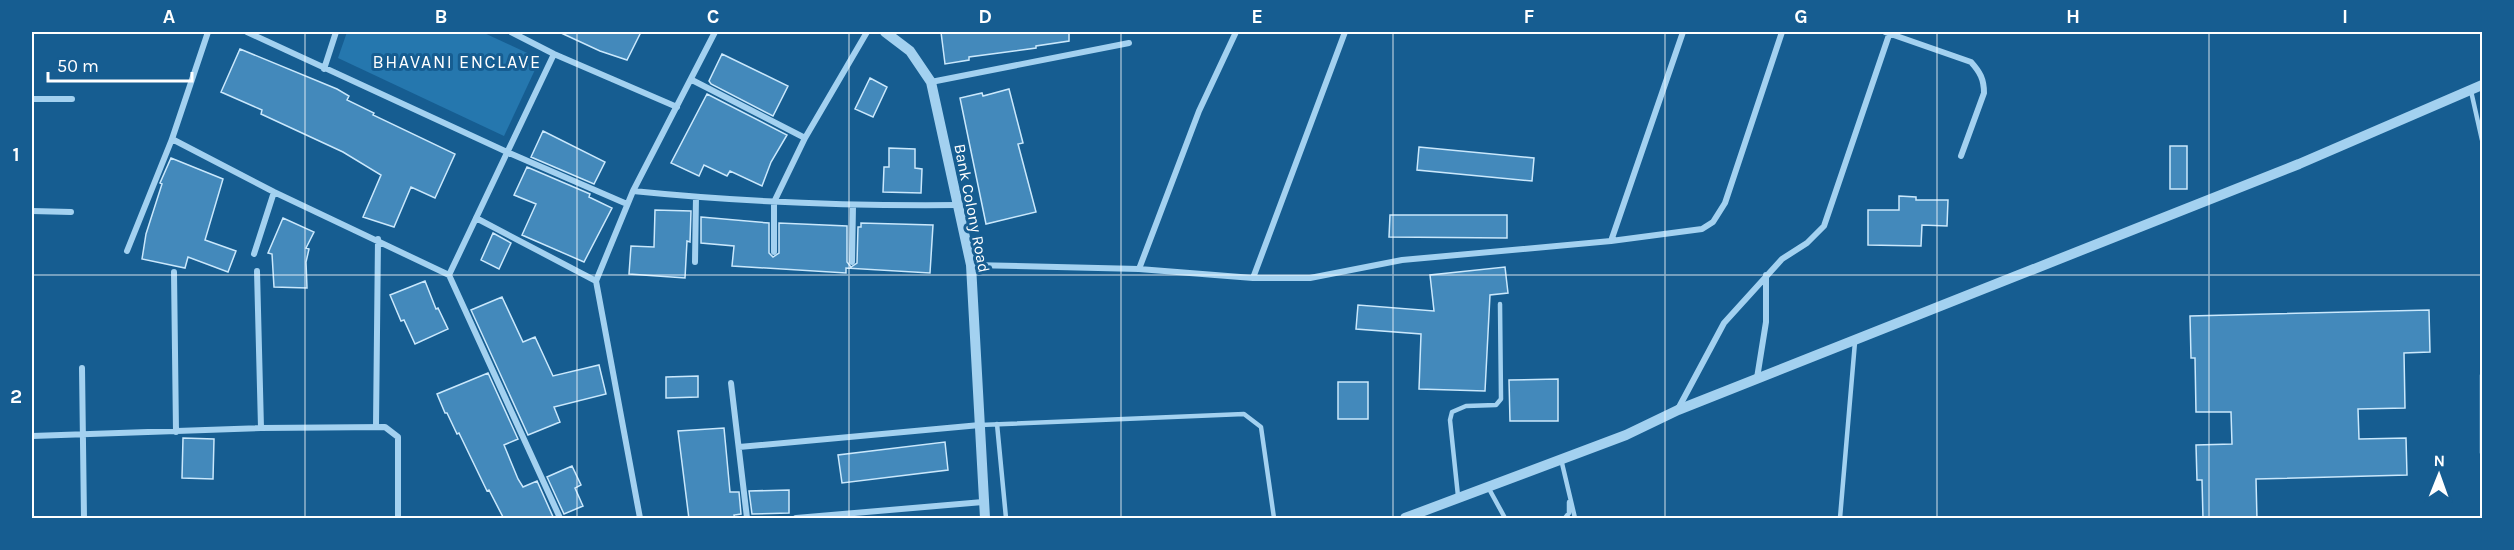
<svg xmlns="http://www.w3.org/2000/svg" width="2514" height="550" font-family="Karla,sans-serif">
<rect width="100%" height="100%" fill="#165d91"/>
<!-- green -->
<path fill="#2577ae" d="M347 32H482L540 59 504 136 338 58Z"/>
<!-- building -->
<path fill="#4389bb" stroke="#cae8fc" stroke-width="1.5" d="M559 32H641L627 60 600 51Z
M941 32H1069V41L1036 46V48L969 57V60L945 64Z
M240 49 337 89 349 96 347 100 374 113 373 115 455 154 435 198 411 187 394 227 363 217 381 175 343 152 261 114 262 110 221 92Z
M722 54 788 86 773 116 711 84 709 81Z
M870 78 887 87 873 117 855 109Z
M1009 89 1023 143 1018 144 1036 212 986 224 960 98 982 93 983 96Z
M707 94 787 135 771 162 762 186 730 171 727 176 704 165 699 176 671 163Z
M543 131 605 162 594 184 531 157Z
M2170 146H2187V189H2170Z
M1419 147 1534 158 1532 181 1417 170Z
M889 148 915 149V168L922 169 921 193 883 192 884 167H889Z
M171 158 223 179 205 240 236 251 228 272 188 257 185 268 142 259 146 234 162 184 160 183Z
M527 167 590 194 589 197 612 208 584 262 522 235 536 204 514 195Z
M1899 196 1916 197V200H1948L1947 226 1922 225 1921 246 1868 245V210H1899Z
M655 210 691 211 690 242 687 241 685 278 629 274 631 246 654 247Z
M1390 215H1507V238L1389 237Z
M701 217 769 223V253L773 257 779 253V223L847 226V262L851 267 857 263 858 227H861V223L933 225 930 273 846 268V273L732 266 734 246 701 243Z
M283 218 314 232 306 248 309 249 306 262 307 288 274 287 272 254 268 253Z
M493 233 511 243 499 269 481 260Z
M1505 267 1508 293 1490 295 1485 391 1419 389 1421 334 1356 329 1358 305 1434 311 1430 275Z
M425 281 436 309 438 308 448 329 415 344 404 320 401 321 390 295Z
M502 297 523 342 535 337 553 376 599 365 606 394 554 407 560 422 528 435 471 310Z
M2429 310 2430 352 2404 353 2405 408 2358 409 2359 439 2406 438 2407 475 2256 479 2257 519H2203L2202 480H2197L2196 445 2232 444 2231 412H2196L2195 358H2191L2190 316Z
M488 373 518 439 504 445 518 479 523 487 537 481 554 519H504L489 490 487 491 459 433 457 434 447 413H445L437 394Z
M698 376V397L666 398V377Z
M1558 379V421H1510L1509 380Z
M1338 382H1368V419H1338Z
M724 428 730 492H739L741 514 734 515 735 519H689L678 431Z
M183 438 214 439 213 479 182 478Z
M945 442 948 470 842 483 838 455Z
M572 466 581 485 575 488 583 506 564 514 547 477Z
M789 490V513L752 514 749 491Z"/>
<g fill="none" stroke-linecap="round" stroke-linejoin="round">
<!-- service -->
<path stroke="#a3d1f0" stroke-width="4.5" d="M2471 91 2482 140
M2482 375V453
M997 424 1006 518
M980 425 1244 414 1261 427 1274 518
M1561 459 1575 518
M1488 487 1505 518
M1458 496 1450 420 1452 412 1466 406 1496 405 1501 399 1500 304
M1565 518 1569 513V502
M1840 518 1855 342"/>
<!-- minor -->
<path stroke="#a3d1f0" stroke-width="6" d="M247 32 507 152 627 204
M511 32 554 54 677 107
M1885 32 1971 62C1980 72 1984 79 1984 93L1961 156
M324 69 336 32
M692 80 805 138
M931 82 1129 43
M32 99H72
M172 139 274 192 449 275 560 518
M633 191C741 202 849 206 957 205
M32 211 71 212
M476 218 596 281
M1611 241 1683 32
M127 251 172 139 208 32
M774 252V202L805 138 867 32
M254 254 274 192
M695 262 696 197
M852 262 853 206
M971 265 1139 269 1253 278H1310L1402 260 1611 241 1702 229 1713 222 1725 203 1782 32
M1139 269 1199 111 1236 32
M257 271 261 428
M174 272 176 432
M449 275 554 54
M1253 278 1345 32
M82 368 84 518
M1757 378 1766 322V275
M731 383 747 518
M1678 409 1724 323 1782 259 1807 243 1824 226 1890 32
M376 426 378 239
M32 436 261 428 385 427 398 437V518
M739 447 980 425
M640 518 596 281 633 191 715 32
M796 518 983 502"/>
<!-- tertiary -->
<path stroke="#a3d1f0" stroke-width="10" d="M885 32 910 51 931 82 971 265 985 518
M1405 518 1626 435 1678 410 2299 164 2482 85"/>
</g>
<!-- grid -->
<path fill="none" stroke="#fff" stroke-width="1.5" stroke-opacity="0.55" d="M305 32V518M577 32V518M849 32V518M1121 32V518M1393 32V518M1665 32V518M1937 32V518M2209 32V518M32 275H2482"/>
<g text-anchor="middle" dominant-baseline="central" stroke-width="6" stroke-linejoin="round" paint-order="stroke">
<!-- street labels -->
<g font-size="16" fill="#fff" stroke="#165d91">
<text transform="translate(972 208) rotate(79)">Bank Colony Road</text>
</g>
<!-- neighbourhood labels -->
<g font-size="18" letter-spacing="1.5" fill="#fff" stroke="#165d91">
<text x="457" y="62">BHAVANI ENCLAVE</text>
</g>
</g>
<!-- border -->
<rect width="2514" height="550" fill="none" stroke="#165d91" stroke-width="66"/>
<!-- north arrow -->
<g transform="translate(2439 475) rotate(1)" stroke="#165d91" stroke-width="4.5" paint-order="stroke">
<path d="M0-4.5L10 22L0 15L-10 22Z" fill="#ffffff"/>
<text y="-9" font-size="16" font-weight="bold" text-anchor="middle" fill="#ffffff">N</text>
</g>
<!-- scale -->
<path d="M48 72v9h144v-9" fill="none" stroke="#ffffff" stroke-width="3"/>
<text x="57" y="72" font-size="18" fill="#ffffff" stroke="#165d91" stroke-width="4.5" paint-order="stroke">50 m</text>
<rect x="33" y="33" width="2448" height="484" fill="none" stroke="#fff" stroke-width="2"/>
<g font-size="20" text-anchor="middle" font-weight="bold" fill="#fff">
<text x="169" y="23">A</text>
<text x="441" y="23">B</text>
<text x="713" y="23">C</text>
<text x="985" y="23">D</text>
<text x="1257" y="23">E</text>
<text x="1529" y="23">F</text>
<text x="1801" y="23">G</text>
<text x="2073" y="23">H</text>
<text x="2345" y="23">I</text>
<text x="16" y="161">1</text>
<text x="16" y="403">2</text>
</g>
</svg>
